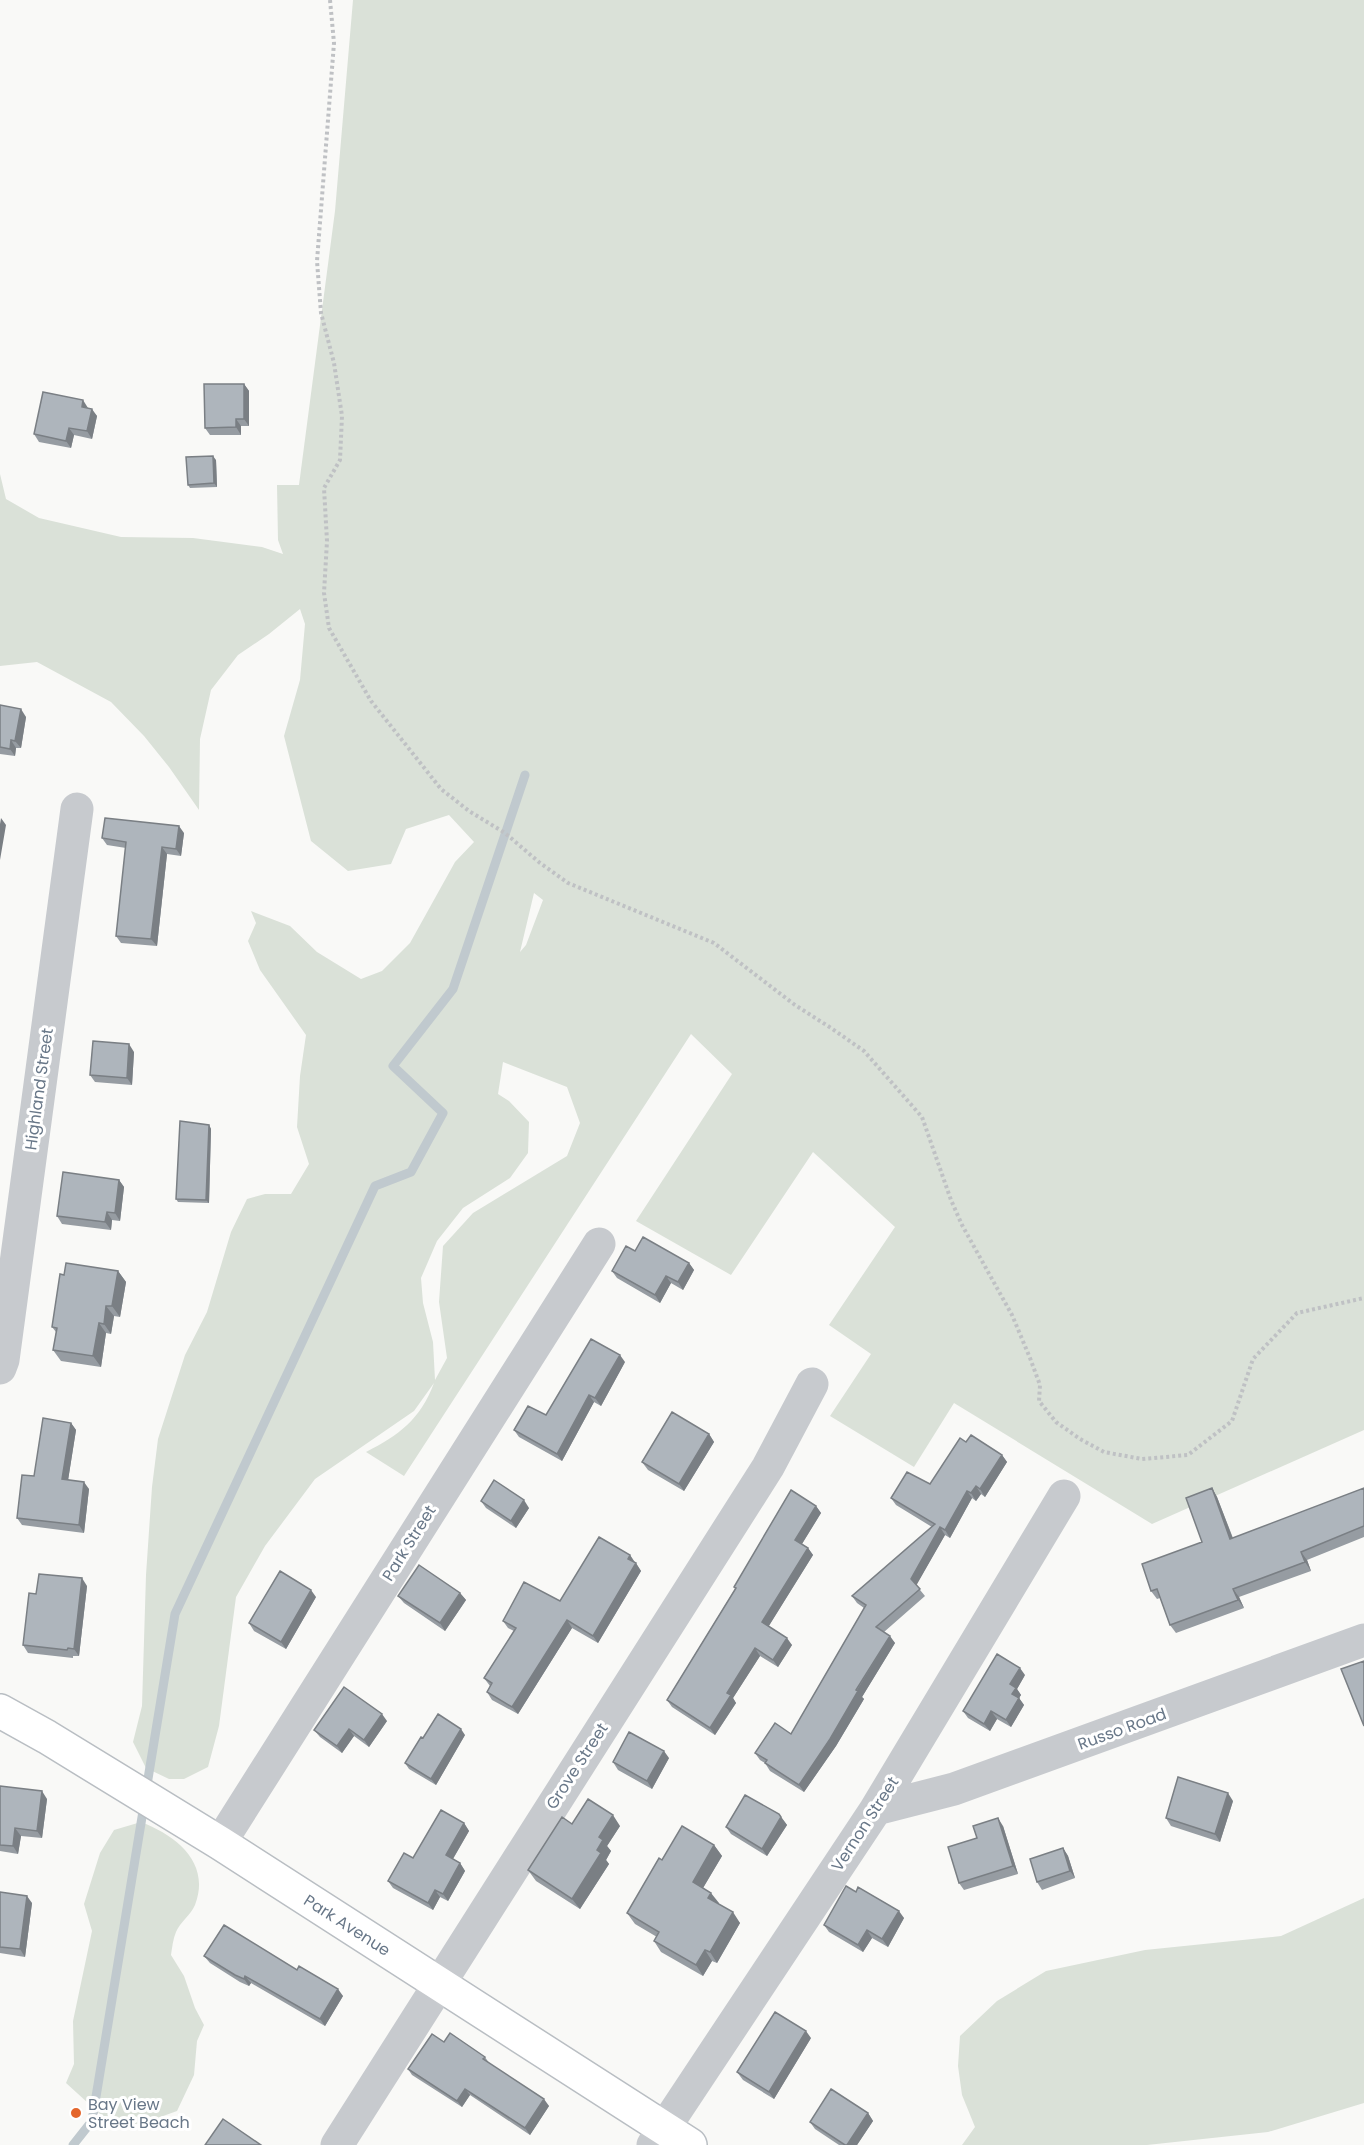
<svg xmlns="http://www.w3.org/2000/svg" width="1364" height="2145" font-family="Poppins,sans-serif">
<rect width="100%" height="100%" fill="#f9f9f7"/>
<!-- green -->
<path fill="#dae1d8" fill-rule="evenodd" d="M353 0H1364V1430L1152 1524 954 1403 914 1467 830 1416 871 1354 829 1325 895 1227 813 1152 731 1275 636 1221 732 1074 691 1034 404 1476 366 1452C399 1435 420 1420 434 1383L414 1411 315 1479 265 1546 236 1597 219 1726 208 1767 184 1779H169L146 1768 133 1742 142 1706 146 1575 152 1487 158 1439 185 1355 207 1312 231 1232 247 1199 265 1194H291L309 1164 297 1127 300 1076 306 1035 260 970 248 941 256 923 251 911 290 926 317 952 361 979 382 971 410 943 455 862 474 842 449 815 406 829 391 864 348 871 311 841 284 736 300 680 305 624 300 609 269 634 238 655 211 690 200 739 199 810 169 767 144 736 111 702 37 662 0 666V474L6 499 39 518 121 537 193 538 262 547 283 554 278 540 277 485H299L335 211ZM534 893 543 900 526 945 520 952ZM503 1062 567 1087 580 1123 567 1156 473 1213 443 1246 439 1302 447 1358 435 1380 433 1342 423 1303 421 1278 437 1241 463 1208 510 1178 528 1153 529 1122 509 1101 498 1094Z
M141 1822C177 1836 211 1863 195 1905 191 1915 180 1922 176 1932 173 1939 172 1948 171 1955L184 1976 195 2008 204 2025 197 2041 194 2075 177 2111 141 2124 110 2123 66 2083 74 2064 73 2021 92 1931 84 1904 100 1853 114 1830Z
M1364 1898V2103L1268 2132 1147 2145H962L975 2127 962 2095 958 2066 960 2036 997 2001 1046 1971 1145 1950 1281 1936Z"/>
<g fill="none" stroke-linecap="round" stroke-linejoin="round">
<!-- stream -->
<path stroke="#c0c9ce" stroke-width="9" d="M146 1791 175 1614 375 1186 411 1172 443 1113 393 1066 453 989 525 775
M73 2145 92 2121 144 1805"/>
<!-- secondary casing -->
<g stroke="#b9bec3" stroke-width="36">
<g id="secondary">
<path id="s1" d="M0 1711 47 1737 220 1843 690 2145"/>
</g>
</g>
<!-- path -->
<path stroke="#bfc1c4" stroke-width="4" stroke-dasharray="3 3" stroke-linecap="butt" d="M330 0 334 43 317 261 321 313 334 363 342 416 340 460 324 488 327 541 324 593 329 628 371 701 441 789 469 811 505 833 540 863 568 883 714 943 795 1005 831 1028 864 1051 922 1117 951 1200 962 1225 1012 1315 1030 1358 1040 1385 1039 1401 1056 1422 1080 1439 1104 1452 1142 1459 1188 1455 1232 1421 1253 1359 1297 1313 1364 1298"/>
<!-- street -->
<path stroke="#c7cace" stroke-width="33" d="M0 1368 3 1360 77 809
M876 1809 954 1789 1364 1640
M220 1843 599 1244
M337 2145 768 1467 812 1384
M653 2145 876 1809 1064 1496"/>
<!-- secondary -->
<use href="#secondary" stroke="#fff" stroke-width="33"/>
</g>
<!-- wall -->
<path fill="#969ca2" d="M244 384 249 391V426H241V435H210L205 428Z
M88 408 97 416 92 439 74 435 71 448 39 442 34 434Z
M216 460 217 487 190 488 188 485Z
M0 705 26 717 21 748H16L15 756 0 754Z
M184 833 181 856 167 854 157 946 121 943 116 936 126 848 107 845 102 838Z
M134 1052 132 1085 95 1082 90 1075Z
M209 1125 211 1129 209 1203 178 1202 176 1199Z
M119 1180 124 1187 120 1221 112 1220 111 1230 62 1224 57 1216Z
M635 1251 689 1263 694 1270 683 1290 671 1283 660 1303 617 1278 612 1271Z
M118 1271 126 1282 120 1317 114 1316 111 1334 106 1333 101 1367 61 1361 53 1350 56 1332 52 1327 64 1275Z
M625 1362 601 1406 594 1402 562 1461 519 1437 514 1430 546 1415Z
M71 1423 76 1430 68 1480 89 1489 84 1533 22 1525 17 1518 34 1476Z
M709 1434 714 1442 684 1491 648 1470 642 1462Z
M966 1442 1002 1455 1007 1462 985 1497 981 1494 976 1501 972 1498 950 1538 945 1535 916 1585 925 1596 884 1632 895 1643 862 1697 864 1699 836 1746 804 1792 770 1771 765 1763 760 1760 755 1753 791 1734 864 1608 857 1603 852 1596 932 1527 896 1505 891 1498 930 1484Z
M1212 1488 1217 1497 1233 1538 1364 1488V1537L1307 1560 1311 1571 1239 1597 1244 1608 1176 1633 1170 1625 1160 1598 1157 1599 1151 1591 1202 1542Z
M481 1501 529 1508 516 1528 486 1508Z
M816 1506 821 1513 802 1544 808 1548 813 1555 768 1627 792 1645 778 1667 760 1656 733 1698 736 1703 715 1735 672 1707 667 1700 735 1589 734 1587Z
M630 1555 641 1571 598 1643 572 1628 518 1714 492 1700 487 1692 490 1686 484 1678 514 1631 508 1628 503 1621 560 1601Z
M87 1586 79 1656H73V1658L28 1653 23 1645 36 1594Z
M460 1593 466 1600 445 1631 404 1603 398 1596Z
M316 1597 286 1649 254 1631 249 1623Z
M1025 1675 1017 1689 1021 1695 1019 1698 1024 1705 1011 1727 997 1719 990 1731 968 1718 963 1711Z
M387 1721 369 1747 354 1736 342 1753 320 1737 314 1730Z
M465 1735 436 1785 409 1769 405 1763 423 1738Z
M669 1758 652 1789 618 1770 613 1762Z
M0 1786 47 1799 42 1838 21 1836 18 1854 0 1851Z
M1233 1801 1220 1842 1171 1826 1166 1818Z
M779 1814 787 1825 767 1856 731 1834 726 1827Z
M464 1823 469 1831 453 1859 460 1863 465 1871 448 1901 440 1897 433 1910 393 1888 388 1881 413 1858Z
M572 1824 620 1826 607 1846 611 1851 606 1860 609 1864 580 1909 536 1881 528 1870Z
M1003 1826 1018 1874 964 1890 959 1883Z
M714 1845 722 1856 703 1888 719 1904 740 1923 717 1963 712 1961 703 1976 661 1952 654 1941 657 1937 635 1924 627 1913 662 1860Z
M1063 1848 1068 1856 1075 1878 1042 1890 1037 1882Z
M0 1892 32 1903 25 1957 0 1953Z
M856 1892 904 1918 888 1947 872 1938 863 1952 829 1932 824 1925Z
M204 1956 297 1970 343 1996 325 2026 251 1983 249 1986 240 1982 210 1963Z
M811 2038 774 2099 743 2080 737 2072Z
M444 2042 485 2057 489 2063 549 2106 530 2135 470 2095 462 2107 412 2075 408 2069Z
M868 2113 873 2121 857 2145H839L815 2129 810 2122Z"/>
<!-- shaded-wall -->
<path fill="#7a7f84" d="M244 384 249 391V426L244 419Z
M83 400 88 408 82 407Z
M92 409 97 416 92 439 87 431Z
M236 419 241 426V435L236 427Z
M69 428 74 435 71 448 66 441Z
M213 456 216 460 217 487 214 483Z
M21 709 26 717 21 748 15 741Z
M11 740 16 748 15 756 10 749Z
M1 818 6 825 0 860V824Z
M179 826 184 833 181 856 176 849Z
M162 847 167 854 157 946 151 939Z
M129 1044 134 1052 132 1085 127 1078Z
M209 1125 211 1129 209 1203 206 1200Z
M119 1180 124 1187 120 1221 115 1213Z
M107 1212 112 1220 111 1230 105 1222Z
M689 1263 694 1270 683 1290 678 1282Z
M118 1271 126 1282 120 1317 112 1306Z
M666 1276 671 1283 660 1303 655 1295Z
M106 1306 114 1316 111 1334 104 1324Z
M99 1323 106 1333 101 1367 93 1356Z
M620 1355 625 1362 601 1406 595 1398Z
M589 1395 594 1402 562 1461 557 1454Z
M71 1423 76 1430 67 1487 62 1479Z
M709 1434 714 1442 684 1491 679 1484Z
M1002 1455 1007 1462 985 1497 980 1489Z
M84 1482 89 1489 84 1533 79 1525Z
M976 1486 981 1494 976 1501 971 1493Z
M1212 1488 1217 1497 1236 1547 1230 1539Z
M967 1491 972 1498 950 1538 945 1530Z
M524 1500 529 1508 516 1528 511 1521Z
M816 1506 821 1513 800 1547 795 1540Z
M940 1527 945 1535 916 1586 911 1579Z
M808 1548 813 1555 767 1629 762 1622Z
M1301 1552 1307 1560 1311 1571 1305 1562Z
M630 1555 635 1563 628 1559Z
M636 1563 641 1571 598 1643 593 1636Z
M82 1578 87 1586 79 1656 74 1649Z
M1233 1589 1239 1597 1244 1608 1238 1600Z
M311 1590 316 1597 286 1649 281 1642Z
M460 1593 466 1600 445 1631 440 1623Z
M567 1620 572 1628 518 1714 512 1707Z
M890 1636 895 1643 862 1697 864 1699 836 1746 804 1792 799 1785Z
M787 1638 792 1645 778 1667 773 1660Z
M755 1648 760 1656 733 1698 736 1703 715 1735 710 1728 727 1693Z
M1020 1668 1025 1675 1017 1689 1021 1695 1019 1698 1024 1705 1011 1727 1006 1720 1010 1684Z
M991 1711 997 1719 990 1731 984 1724Z
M382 1714 387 1721 369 1747 364 1740Z
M349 1729 354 1736 342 1753 337 1746Z
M461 1729 465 1735 436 1785 431 1779Z
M664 1751 669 1758 652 1789 647 1781Z
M42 1791 47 1799 42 1838 37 1831Z
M1228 1793 1233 1801 1220 1842 1215 1834Z
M613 1815 620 1826 607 1846 611 1851 606 1860 609 1864 580 1909 572 1899 599 1837Z
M781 1817 787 1825 767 1856 762 1849Z
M998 1818 1003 1826 1018 1874 1013 1866Z
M464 1823 469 1831 451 1862 446 1855Z
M15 1828 21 1836 18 1854 13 1846Z
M714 1845 722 1856 700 1893 693 1882Z
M1063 1848 1068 1856 1075 1878 1070 1871Z
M460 1863 465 1871 448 1901 443 1894Z
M435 1890 440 1897 433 1910 428 1903Z
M711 1893 719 1903 716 1909 708 1898Z
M27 1896 32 1903 25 1957 20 1949Z
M899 1911 904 1918 888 1947 882 1939Z
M733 1912 740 1923 717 1963 710 1952Z
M867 1930 872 1938 863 1952 858 1945Z
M705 1950 712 1961 703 1976 696 1965Z
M245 1976 251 1983 249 1986 244 1979Z
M338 1989 343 1996 325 2026 320 2019Z
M806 2031 811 2038 774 2099 769 2092Z
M465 2089 470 2095 462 2107 457 2101Z
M544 2099 549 2106 530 2135 525 2128Z
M868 2113 873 2121 857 2145H847Z"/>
<!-- building -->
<path fill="#aeb5bc" stroke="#7a7f84" stroke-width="1.5" d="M204 384H244V419H236V427L205 428Z
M43 392 83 400 82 407 92 409 87 431 69 428 66 441 34 434Z
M213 456 214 483 188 485 186 457Z
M0 705 21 709 15 741 11 740 10 749 0 747Z
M105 818 179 826 176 849 162 847 151 939 116 936 126 842 102 838Z
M93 1041 129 1044 127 1078 90 1075Z
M180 1121 209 1125 206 1200 176 1199Z
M63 1172 119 1180 115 1213 107 1212 105 1222 57 1216Z
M643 1237 689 1263 678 1282 666 1276 655 1295 612 1271 626 1246 635 1251Z
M66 1263 118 1271 112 1306H106L104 1324 99 1323 93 1356 53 1350 57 1328 52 1327 60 1274 64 1275Z
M591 1339 620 1355 595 1398 589 1395 557 1454 514 1430 528 1406 546 1415Z
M672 1412 709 1434 679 1484 642 1462Z
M43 1418 71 1423 62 1479 84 1482 79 1525 17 1518 22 1475 34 1476Z
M971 1435 1002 1455 980 1489 976 1486 971 1493 967 1491 945 1530 940 1527 911 1579 920 1589 876 1627 890 1636 856 1690 858 1691 830 1739 799 1785 765 1763 767 1760 755 1753 775 1723 791 1734 866 1605 852 1596 935 1524 891 1498 907 1472 930 1484 960 1438 966 1442Z
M494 1480 524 1500 511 1521 481 1501Z
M1212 1488 1230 1539 1364 1488V1526L1301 1552 1305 1562 1233 1589 1238 1600 1170 1625 1157 1589 1151 1591 1142 1564 1202 1542 1186 1498Z
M791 1490 816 1506 795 1540 808 1548 762 1622 787 1638 773 1660 755 1648 727 1693 731 1695 710 1728 667 1700 736 1588 734 1587Z
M599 1537 630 1555 628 1559 636 1563 593 1636 567 1620 512 1707 487 1692 492 1683 484 1678 516 1628 503 1621 524 1582 560 1601Z
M419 1565 460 1593 440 1623 398 1596Z
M280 1571 311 1590 281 1642 249 1623Z
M39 1574 82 1578 74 1649 68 1648 67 1650 23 1645 29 1593 36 1594Z
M997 1654 1020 1668 1010 1684 1016 1688 1012 1694 1019 1698 1006 1720 991 1711 984 1724 963 1711Z
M1364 1661V1726L1341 1669Z
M344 1687 382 1714 364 1740 349 1729 337 1746 314 1730Z
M438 1714 461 1729 431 1779 405 1763 421 1737 423 1738Z
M629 1732 664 1751 647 1781 613 1762Z
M1178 1777 1228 1793 1215 1834 1166 1818Z
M0 1786 42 1791 37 1831 15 1828 13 1846 0 1845Z
M745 1795 779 1814 781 1817 762 1849 726 1827Z
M588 1799 613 1815 599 1837 603 1840 597 1850 601 1853 572 1899 528 1870 562 1817 572 1824Z
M441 1810 464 1823 446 1855 460 1863 443 1894 435 1890 428 1903 388 1881 404 1853 413 1858Z
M998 1818 1013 1866 959 1883 948 1847 977 1838 973 1826Z
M682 1826 714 1845 693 1882 711 1893 708 1898 733 1912 710 1952 705 1950 696 1965 654 1941 659 1932 627 1913 659 1858 662 1860Z
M1063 1848 1070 1871 1037 1882 1030 1859Z
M846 1886 856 1892 858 1887 899 1911 882 1939 867 1930 858 1945 824 1925Z
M0 1892 27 1896 20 1949 0 1947Z
M224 1925 297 1970 299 1966 338 1989 320 2019 245 1976 244 1979 235 1975 204 1956Z
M775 2012 806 2031 769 2092 737 2072Z
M450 2033 485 2057 483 2059 544 2099 525 2128 465 2089 457 2101 408 2069 432 2034 444 2042Z
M831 2089 868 2113 847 2145H845L810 2122Z
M223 2119 261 2145H205Z"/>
<!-- markers -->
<circle fill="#e4662c" stroke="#fff" stroke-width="2" cx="76" cy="2113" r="6"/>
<g text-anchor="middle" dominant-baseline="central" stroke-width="6" stroke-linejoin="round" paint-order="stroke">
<!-- street labels -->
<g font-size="16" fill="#687788" stroke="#fff">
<text transform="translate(39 1089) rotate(-82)">Highland Street</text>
<text transform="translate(409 1543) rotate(-58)">Park Street</text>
<text transform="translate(1122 1729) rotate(-20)">Russo Road</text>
<text transform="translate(577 1766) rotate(-57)">Grove Street</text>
<text transform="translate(865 1824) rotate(-57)">Vernon Street</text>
<text stroke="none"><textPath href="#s1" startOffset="408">Park Avenue</textPath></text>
</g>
<!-- poi labels -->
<g font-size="16" fill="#687788" stroke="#fff" text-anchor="start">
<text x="88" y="2104">Bay View<tspan x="88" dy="18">Street Beach</tspan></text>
</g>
</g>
</svg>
